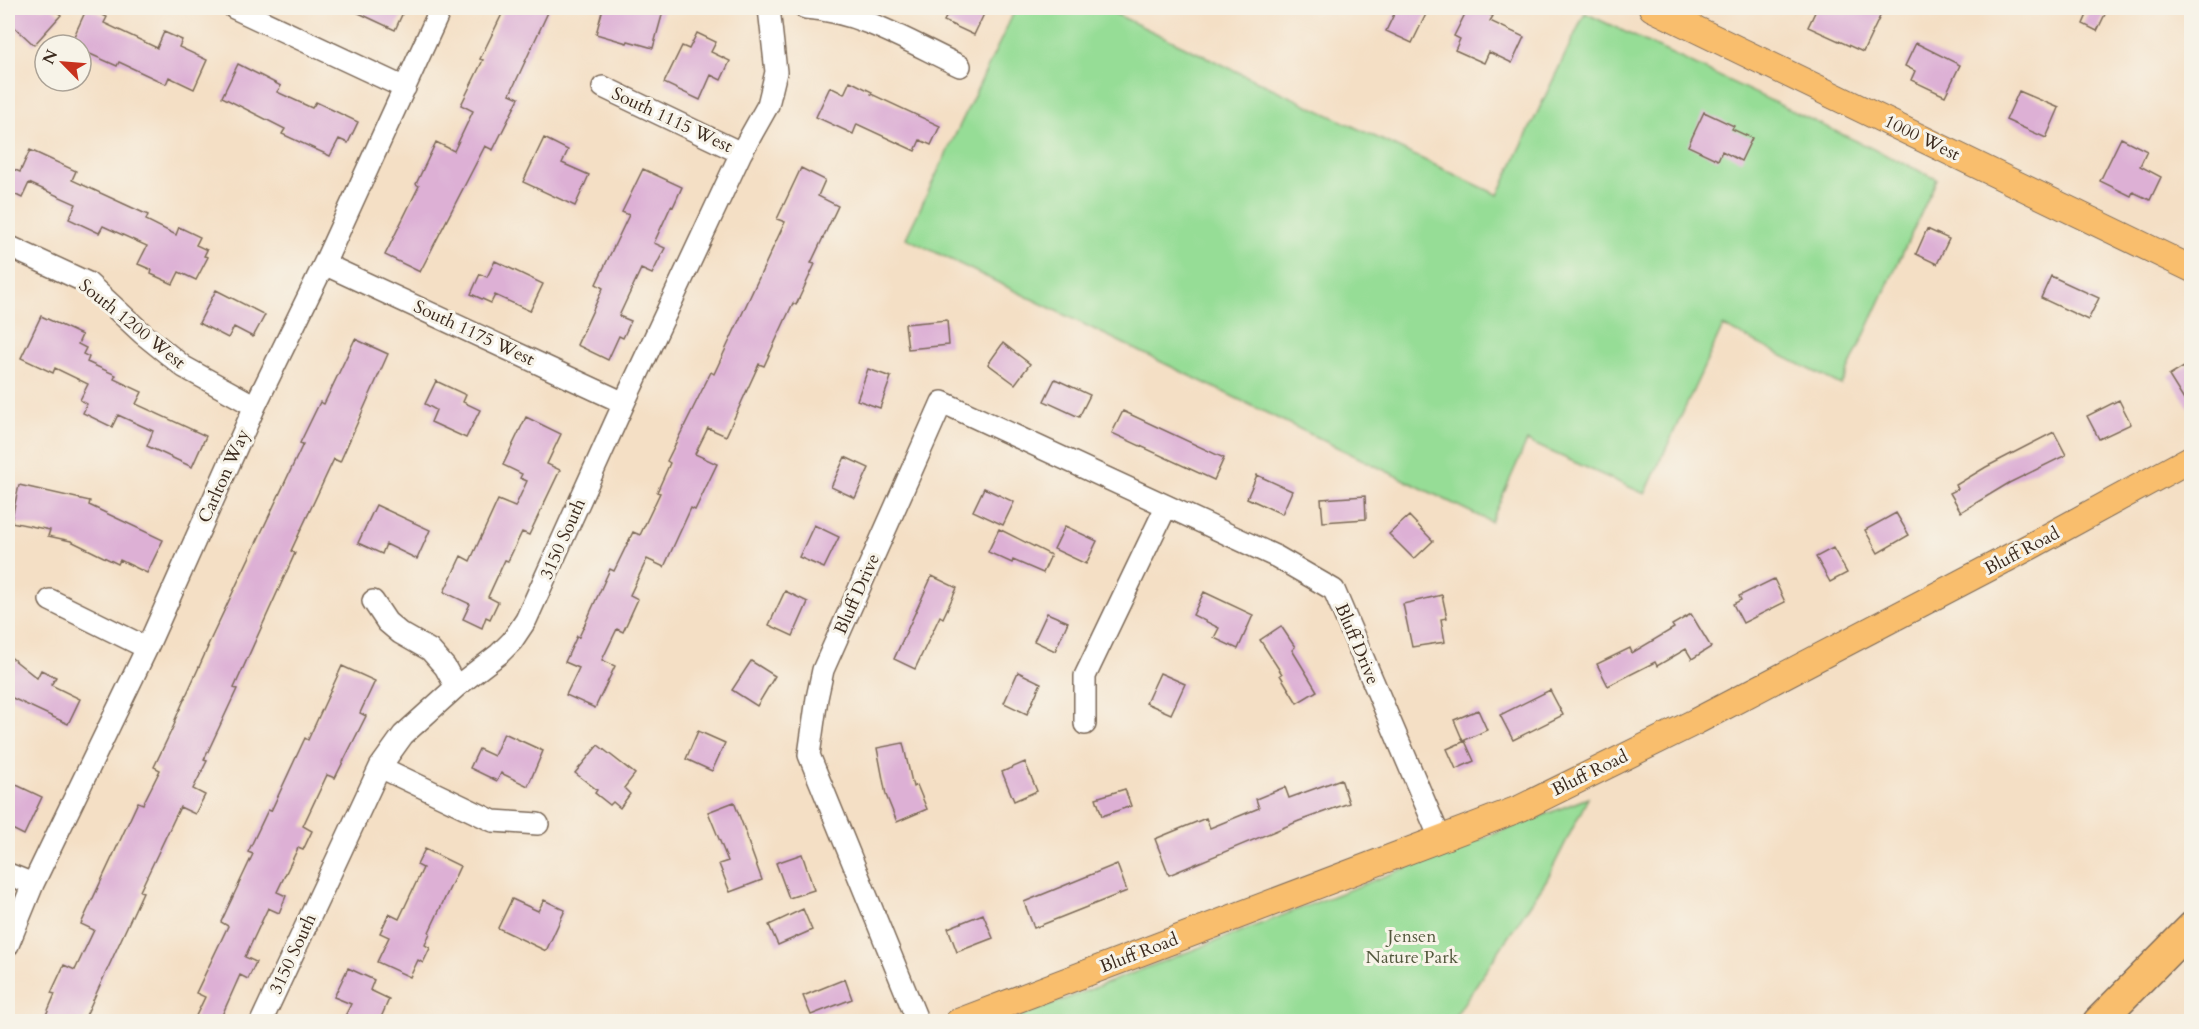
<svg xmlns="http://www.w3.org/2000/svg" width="2199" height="1029" font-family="Cardo,serif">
<rect width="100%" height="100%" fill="#f7f3e8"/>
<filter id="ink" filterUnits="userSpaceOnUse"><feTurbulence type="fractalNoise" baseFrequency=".0167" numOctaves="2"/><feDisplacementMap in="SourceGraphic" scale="12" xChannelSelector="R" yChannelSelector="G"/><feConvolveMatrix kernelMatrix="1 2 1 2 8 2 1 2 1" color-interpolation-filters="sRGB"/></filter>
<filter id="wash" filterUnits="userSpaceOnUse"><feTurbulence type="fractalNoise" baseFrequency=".008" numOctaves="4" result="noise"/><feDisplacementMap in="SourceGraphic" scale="24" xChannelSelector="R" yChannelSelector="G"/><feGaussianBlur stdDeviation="1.35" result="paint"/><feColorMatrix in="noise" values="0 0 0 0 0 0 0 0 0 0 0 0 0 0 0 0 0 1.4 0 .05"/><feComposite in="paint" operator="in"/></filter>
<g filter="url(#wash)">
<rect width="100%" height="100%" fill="#f4dfc5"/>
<!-- green -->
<path fill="#96dd96" stroke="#68845a" stroke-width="1.5" d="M1016 8H1103L1498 195 1585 13 1937 179 1841 385 1723 326 1645 494 1527 441 1491 522 906 238Z
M1588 798 1547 879 1452 1021H1008Z"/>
<g id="blocks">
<!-- building -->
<path fill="#ddb0d5" d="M8 8H52L61 15 34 45 8 21Z
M87 8 107 17 104 23 157 48 164 32 182 40 179 47 207 60 194 89 169 77 166 84 119 62 117 66 81 50V45H70Z
M348 8H405L395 30Z
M505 8H550L510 94 519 98 493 150 485 146 420 272 385 255 419 186 416 184 436 142 454 151 473 111 461 105 483 60 480 59Z
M603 8H664L653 48 628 41 627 43 596 34Z
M951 8H970L984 14 974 35 944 21Z
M1397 8H1429L1412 43 1386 31Z
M1468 8H1475L1493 16 1490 21 1524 37 1512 63 1489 52 1484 63 1455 50 1460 39 1454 36Z
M1817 8H1884L1863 52 1808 27Z
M2090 8H2108L2097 31 2083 24Z
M697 33 716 42 711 52 730 61 721 80 711 75 700 100 664 83 682 46 689 49Z
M1916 43 1960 65 1945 96 1911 80 1915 71 1905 66Z
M238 64 281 86 277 92 312 108 316 102 358 122 348 143 339 139 330 156 282 134 285 129 222 97Z
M850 81 872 92 871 94 940 126 931 145 920 140 915 151 857 124 853 134 816 117 830 87 844 94Z
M2019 91 2059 108 2046 138 2006 120Z
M1704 112 1734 126 1732 129 1752 138 1741 161 1722 151 1718 160 1688 146Z
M544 138 568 150 562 163 589 175 575 206 523 182Z
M2121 138 2147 151 2140 166 2161 177 2150 200 2133 192 2131 196 2100 181Z
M30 150 76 171 72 180 148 215 146 220 176 235 179 227 200 237 196 245 207 250 204 256 208 257 196 280 179 272 173 284 151 274 152 270 138 264 147 246 103 226 99 233 69 219 76 204 29 183 22 198 8 191V180L13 169 20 172Z
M801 168 825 180 818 196 838 206 811 263 815 264 796 305 793 303 764 366 759 364 726 436 708 428 695 454 717 464 695 510 691 508 664 567 647 559 630 595 638 599 623 632 617 629 602 660 615 666 595 708 566 695 579 668 565 662 577 636 579 637 610 569 614 571 633 532 640 535 660 493 657 492 670 463 667 461 711 372 714 374 785 222 777 219Z
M643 169 682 187 673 207 671 206 654 243 665 248 652 274 641 269 619 316 631 321 623 338 619 336 608 360 577 345 603 288 596 284 629 215 622 212Z
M1927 229 1949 239 1937 264 1916 254Z
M495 261 543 284 530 311 495 295 491 303 471 294 480 274 487 277Z
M2051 276 2099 298 2088 320 2041 298Z
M216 290 265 315 253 337 234 327 228 338 199 323Z
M41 316 82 335 78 344 86 348 83 354 89 357 87 362 116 375 114 379 142 392 136 404 206 436 192 467 147 446 153 431 118 415 112 427 83 413 87 404 80 400 88 384 55 368 53 373 21 358Z
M947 320 949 345 908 349 905 324Z
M355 339 388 354 340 462 334 459 291 551 295 553 234 688 237 689 204 760 207 761 193 789 205 795 195 814 180 807 140 891 143 892 83 1022H43L55 994 51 993 64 965 75 970 94 930 81 924 138 802 143 804 160 770 154 767 175 723 174 722 208 647H207L303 444 300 443 320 402 324 404Z
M1003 343 1030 364 1015 384 988 364Z
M2192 362V413L2169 376Z
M868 369 891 377 880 408 857 400Z
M1055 379 1090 395 1079 417 1044 401Z
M436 381 466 395 463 402 480 410 466 438 431 422 436 410 425 404Z
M2119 400 2131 424 2099 439 2087 416Z
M1123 411 1224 458 1214 480 1112 433Z
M526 417 561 434 547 464 560 470 529 535 522 532 508 561 505 560 488 597 498 602 490 619 486 617 482 628 463 619 470 604 444 592 461 556 470 561 498 500 515 507 527 481 520 478 522 474 503 465Z
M2054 432 2066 455 2009 483 1961 512 1950 493 1958 489 1956 485 1986 467Z
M845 457 869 468 855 498 831 487Z
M1257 475 1292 491 1282 514 1247 498Z
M19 485 90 501 89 505 163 540 147 573 120 560 118 564 71 541 48 536 50 530 11 522Z
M984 488 1014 502 1003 525 973 511Z
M1365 496 1366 519 1323 522 1321 499Z
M376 505 430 530 417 559 386 544 382 554 358 543Z
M1896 513 1909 535 1878 553 1865 530Z
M1409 516 1433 541 1414 559 1389 534Z
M814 525 839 537 824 568 799 557Z
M1065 526 1097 541 1086 564 1054 549Z
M999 529 1051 555 1043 573 1013 560 1012 563 988 552Z
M1833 548 1847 573 1830 582 1816 557Z
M932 576 957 588 943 618 940 616 915 669 894 659Z
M1774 579 1785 602 1743 623 1733 604 1741 600 1739 596Z
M785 591 808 602 793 636 769 625Z
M1204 592 1253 615 1238 649 1214 638 1219 628 1193 615Z
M1442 595 1447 618 1441 619 1445 642 1412 647 1403 604Z
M1047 613 1068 622 1055 651 1034 641Z
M1691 614 1711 647 1692 659 1686 649 1657 666 1655 662 1608 686 1597 664 1630 648 1632 653 1674 628 1672 625Z
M1281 626 1295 647 1292 650 1317 691 1297 703 1280 675 1282 674 1260 640Z
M8 655 37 678 41 670 56 677 51 685 80 699 68 724 8 696Z
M751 661 775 676 757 706 732 690Z
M342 666 375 681 360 713 366 716 335 778 327 775 303 826 312 831 303 850 298 848 277 892 286 896 279 913 268 908 245 957 256 962 248 979 240 975 219 1022H193L205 997 196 993 228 926 221 922 253 854 248 852 268 810 271 811 305 738 308 740Z
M1018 672 1041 683 1027 714 1004 703Z
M1160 673 1185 684 1171 714 1146 703Z
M1550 690 1563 715 1513 740 1500 715Z
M1478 710 1487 730 1463 741 1454 720Z
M698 731 725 743 712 771 686 759Z
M504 733 543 751 528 786 501 773 497 781 470 768 479 749 494 756Z
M1465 741 1474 761 1456 769 1447 749Z
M903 743 913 787 917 785 927 809 897 822 886 795 877 748Z
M598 745 635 774 624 788 630 794 620 808 613 802 610 805 595 793 597 790 575 773Z
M1025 762 1037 791 1014 801 1002 772Z
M1341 779 1349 803 1299 821 1169 875 1155 839 1206 818 1210 828 1259 808 1256 799 1285 787 1289 798Z
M8 781 42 797 24 835 8 827Z
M1125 789 1131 806 1102 816 1096 798Z
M734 802 747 836H746L762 880 730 892 719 864 728 861 708 812Z
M425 849 460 866 429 932 430 933 425 945 430 948 423 963 418 960 410 977 377 962 389 937 380 933 389 914 399 919 423 868 417 865Z
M802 854 814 890 789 898 776 863Z
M1117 864 1127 891 1034 928 1024 902Z
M512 899 538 911 544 900 565 910 546 951 498 928Z
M803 909 812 930 778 945 769 925Z
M983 914 993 938 957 952 948 928Z
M348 968 374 980 370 990 389 999 379 1022H342L351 1004 334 997Z
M845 979 852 999 811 1015 803 996Z"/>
</g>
</g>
<g filter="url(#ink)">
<use href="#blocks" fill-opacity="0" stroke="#7c6958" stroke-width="1.5"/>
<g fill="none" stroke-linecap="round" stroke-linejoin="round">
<!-- minor casing -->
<g stroke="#7c6958" stroke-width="24">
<path id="minor" d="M234 8 405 88
M805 8C860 11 911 43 960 66
M603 87 741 153
M8 246 88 283 143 334 184 367 255 406
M324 264 624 403
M50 600 147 648
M373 601 387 622 400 633 430 650 445 667 456 687
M1085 724V676L1166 507
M380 767 493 821 538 824
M8 874 33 884
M8 945 33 884 147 648 255 406 324 264 441 8
M261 1022 380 767 403 735 456 687 499 654 512 641 526 620 624 403 741 153 768 105 776 72 769 8
M918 1022 809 755 817 698 823 670 942 402 1277 557 1334 590 1440 838"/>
</g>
<!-- major casing -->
<g stroke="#7c6958" stroke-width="28">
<path id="major" d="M1652 8 2192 269
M958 1022 1521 808 1695 722 2031 546 2192 458"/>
</g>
<!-- highway casing -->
<g stroke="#7c6958" stroke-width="33">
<path id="highway" d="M2098 1022 2192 927"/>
</g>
<!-- minor -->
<use href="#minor" stroke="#fff" stroke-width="21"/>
<!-- major -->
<use href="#major" stroke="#f9be6d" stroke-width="26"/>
<!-- highway -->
<use href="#highway" stroke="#f9be6d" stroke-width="30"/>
</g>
</g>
<g text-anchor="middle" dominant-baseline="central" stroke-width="6" stroke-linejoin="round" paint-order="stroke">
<!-- street labels -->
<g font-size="18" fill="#3b2a1e" stroke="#f7f3e8">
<text transform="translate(672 120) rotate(25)">South 1115 West</text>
<text transform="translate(1922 138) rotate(26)">1000 West</text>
<text transform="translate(132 324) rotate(39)">South 1200 West</text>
<text transform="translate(474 333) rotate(25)">South 1175 West</text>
<text transform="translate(224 476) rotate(-66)">Carlton Way</text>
<text transform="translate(563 539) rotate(-66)">3150 South</text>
<text transform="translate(2022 551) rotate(-28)">Bluff Road</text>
<text transform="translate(857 594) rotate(-66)">Bluff Drive</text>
<text transform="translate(1357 644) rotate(67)">Bluff Drive</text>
<text transform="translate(1590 773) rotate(-26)">Bluff Road</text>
<text transform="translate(1139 953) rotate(-21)">Bluff Road</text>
<text transform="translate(293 954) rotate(-65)">3150 South</text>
</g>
<!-- park labels -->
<g font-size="18" fill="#52573c" stroke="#f7f3e8">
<text x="1412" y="936">Jensen<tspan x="1412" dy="21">Nature Park</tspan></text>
</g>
</g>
<!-- margin -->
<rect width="2199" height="1029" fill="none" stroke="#f7f3e8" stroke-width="30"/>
<!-- north arrow -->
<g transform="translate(63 63) rotate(295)"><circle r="28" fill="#f7f3e8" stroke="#aca397" stroke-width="1.5"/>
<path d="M0-4.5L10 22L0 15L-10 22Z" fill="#c8321e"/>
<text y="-9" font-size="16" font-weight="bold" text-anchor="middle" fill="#3b2a1e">N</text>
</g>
</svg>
